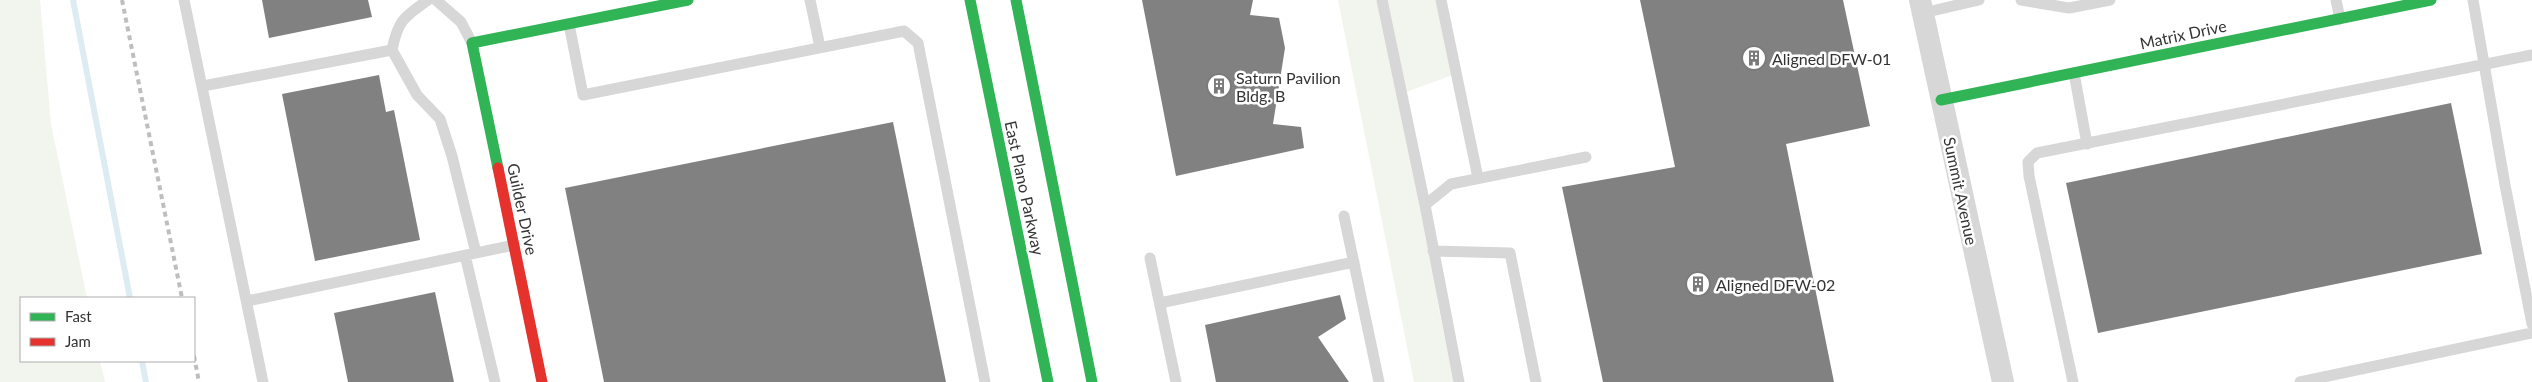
<svg xmlns="http://www.w3.org/2000/svg" width="2532" height="382" font-family="Lato,sans-serif">
<rect width="100%" height="100%" fill="#fff"/>
<!-- green -->
<path fill="#f1f5ed" d="M0 0H40L51 124 87 298H21V361H100L105 382H0Z
M1338 0H1438L1453 75 1403 93 1439 310 1454 382H1414Z"/>
<g fill="none" stroke-linecap="round" stroke-linejoin="round">
<!-- stream -->
<path stroke="#ddebf3" stroke-width="6" d="M73 0 130 298
M142 361 146 382"/>
</g>
<!-- building -->
<path fill="#818181" d="M262 0H368L372 17 269 38Z
M1142 0H1253L1250 15 1279 18 1285 48 1273 124 1301 127 1304 148 1176 176Z
M1640 0H1843L1870 126 1786 144 1834 382H1603L1562 187 1675 167Z
M379 75 386 112 394 110 420 240 315 261 282 94Z
M2451 103 2482 254 2098 333 2066 183Z
M893 122 946 382H604L565 188Z
M435 292 454 382H348L334 313Z
M1340 295 1346 319 1318 337 1349 382H1216L1205 325Z"/>
<g fill="none" stroke-linecap="round" stroke-linejoin="round">
<!-- lane -->
<path stroke="#d7d7d7" stroke-width="11" d="M184 0 263 382
M436 0 461 22 472 43
M810 0 820 47
M1382 0 1425 205
M1441 0 1478 178
M2021 0 2069 8 2110 0
M2336 0 2340 19
M2473 0 2505 185 2532 324
M1923 13 1979 0
M569 24 583 95 904 31 918 43 985 382
M392 50 417 95 440 119 452 156 476 253
M2074 73 2087 144
M203 86 392 50C398 20 404 17 428 0
M1344 216 1379 382
M1433 251 1510 253 1536 382
M465 255 495 382
M1150 258 1176 382
M247 301 514 245
M1160 303 1354 262
M1459 382 1425 205 1451 184 1586 157
M2073 382 2029 176 2028 162 2037 153 2532 55
M2300 382 2532 333"/>
<!-- street -->
<path stroke="#d7d7d7" stroke-width="22" d="M1920 0 2003 382"/>
<!-- fast -->
<path stroke="#30b455" stroke-width="11" d="M970 0 1048 382
M1016 0 1092 382
M1941 100 2431 0
M498 168 472 43 688 0"/>
<!-- jam -->
<path stroke="#e5322d" stroke-width="11" d="M498 168 542 382"/>
<!-- rail -->
<path stroke="#bebebe" stroke-width="4" stroke-dasharray="5 4" stroke-linecap="butt" d="M122 0 182 298
M194 356 199 382"/>
</g>
<!-- icons -->
<defs>
<g id="building-ring" transform="scale(1.25)"><circle r="9.5" fill="#fff" stroke="#7a7a7a" stroke-width="1.5"/><path d="M-4-6H4V6H1V3H-1V6H-4ZM-2.5-4.3h1.7v1.8h-1.7ZM.8-4.3h1.7v1.8H.8ZM-2.5-1h1.7V.8h-1.7ZM.8-1h1.7V.8H.8Z" fill="#7a7a7a"/></g>
</defs>
<g fill-rule="evenodd">
<use href="#building-ring" x="1754" y="58"/>
<use href="#building-ring" x="1219" y="86"/>
<use href="#building-ring" x="1698" y="284"/>
</g>
<g text-anchor="middle" dominant-baseline="central" stroke-width="5" stroke-linejoin="round" paint-order="stroke">
<!-- street labels -->
<g font-size="16" fill="#333" stroke="#fff">
<text transform="translate(2183 34) rotate(-12)">Matrix Drive</text>
<text transform="translate(1025 188) rotate(78)">East Plano Parkway</text>
<text transform="translate(1961 191) rotate(78)">Summit Avenue</text>
<text transform="translate(523 209) rotate(78)">Guilder Drive</text>
</g>
<!-- poi labels -->
<g font-size="16" fill="#333" stroke="#fff" text-anchor="start">
<text x="1772" y="58">Aligned DFW-01</text>
<text x="1236" y="77">Saturn Pavilion<tspan x="1236" dy="18">Bldg. B</tspan></text>
<text x="1716" y="284">Aligned DFW-02</text>
</g>
</g>
<!-- legend -->
<rect x="20" y="297" width="175" height="65" fill="#ffffff" stroke="#adadad"/>
<rect x="30" y="313" width="25" height="8" fill="#30b455" stroke="#adadad"/>
<text x="65" y="322" font-size="15" fill="#333333">Fast</text>
<rect x="30" y="338" width="25" height="8" fill="#e5322d" stroke="#adadad"/>
<text x="65" y="347" font-size="15" fill="#333333">Jam</text>
</svg>
